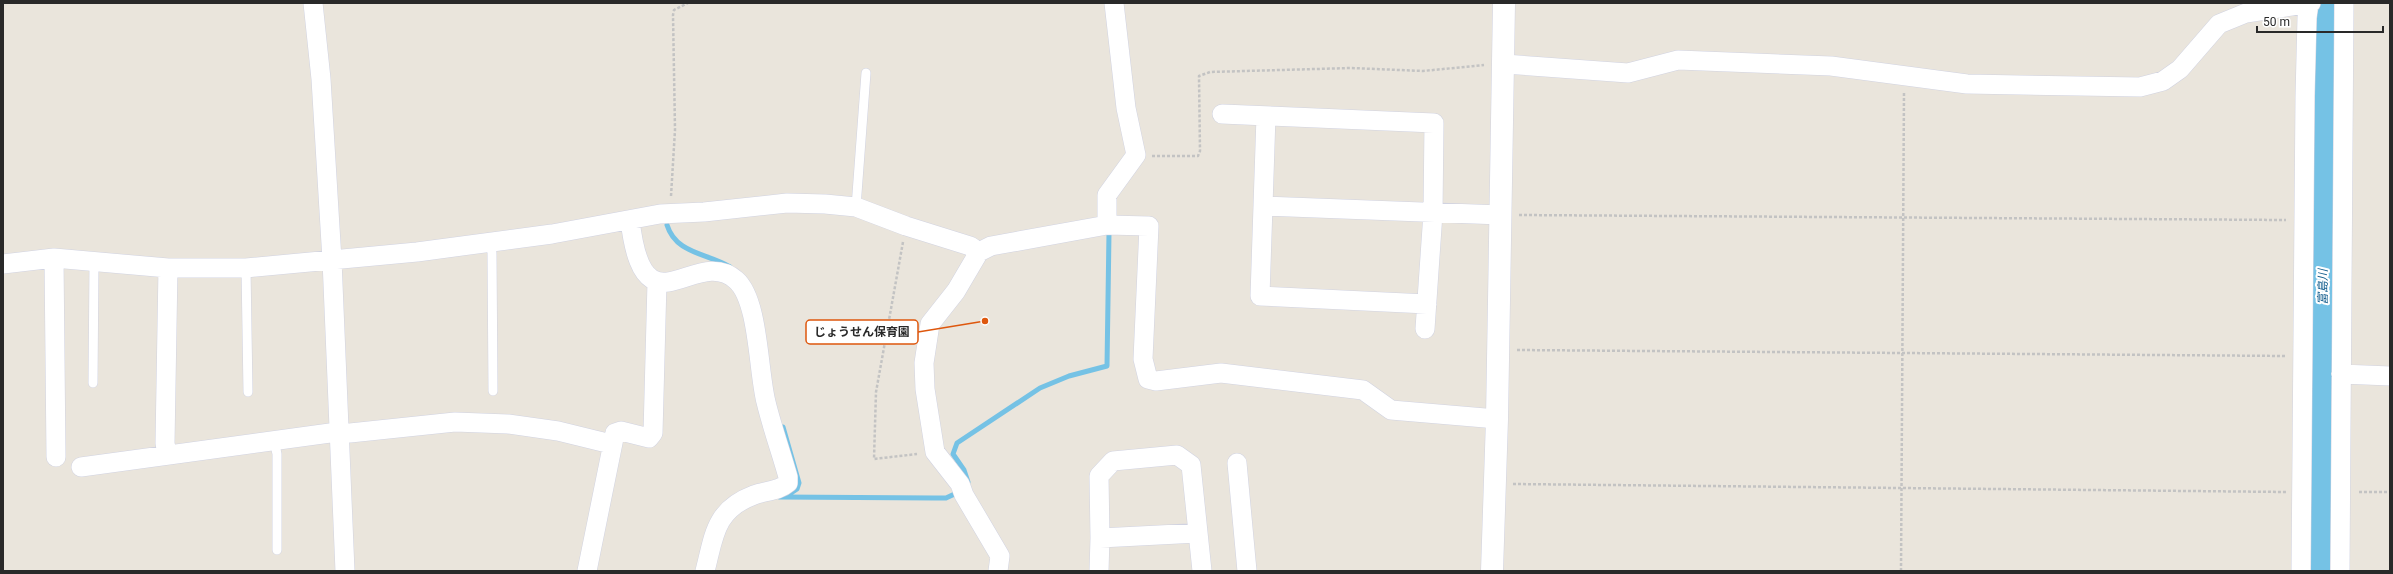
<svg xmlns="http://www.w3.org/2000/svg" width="2393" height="574" font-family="Roboto,'Noto Sans JP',sans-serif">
<rect width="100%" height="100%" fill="#eae5dc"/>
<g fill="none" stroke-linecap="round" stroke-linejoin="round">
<!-- stream -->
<path stroke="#75c2e5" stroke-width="5" d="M667 225C676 254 707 253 730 267
M783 427 799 483 797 489 788 495
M968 482 964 470 953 454 957 443 1040 388 1069 376 1107 366 1109 233
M779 497 935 498H946L959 492"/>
<!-- river -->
<path stroke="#75c2e5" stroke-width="30" d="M2321 571 2325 3"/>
<!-- service casing -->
<g stroke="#d1d3e1" stroke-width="10">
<path id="service" d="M856 207 866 73
M490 242 492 253 493 391
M246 268 248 392
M93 383 94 263
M274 440 277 454V550"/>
</g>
<!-- minor casing -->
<g stroke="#d1d3e1" stroke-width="20">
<path id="minor" d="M313 3 321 79 332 260 345 571
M1504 64 1628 73 1678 60 1831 66 1967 84 2140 87 2163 81 2180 69 2219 24 2246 13 2311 3
M1222 114 1434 123 1433 213 1425 329
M1266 116 1260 296 1427 304
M1263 206 1501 215
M630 220C644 339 695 244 736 280 759 300 758 371 766 402 772 427 781 452 788 477V483C779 491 765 491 754 495 714 510 714 537 705 571
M1107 225V195L1136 155 1126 108 1114 3
M54 258 56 457
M3 264 54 258 168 268H246L417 252 552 234 660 214 704 212 787 203 825 204 856 207 906 226 970 246 979 252
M2341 374 2390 376
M167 455 165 443 168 268
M1237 463 1247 571
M81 467 330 433H350L455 422 508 424 558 431 611 444
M1100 538 1099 476 1113 461 1177 455 1191 465 1202 571
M587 571 615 433 621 431 649 438 653 433 657 282
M998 571 1000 556 964 495 960 484 935 452 925 389 924 363 930 324 956 291 979 252 991 246 1107 225 1149 226 1143 359 1148 379 1156 381 1221 373 1363 390 1391 410 1497 419
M1099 571 1100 538 1198 533
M2301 571 2305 96 2307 18 2309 3
M2340 571 2344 3"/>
</g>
<!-- tertiary casing -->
<g stroke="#d1d3e1" stroke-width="23">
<path id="tertiary" d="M1492 571 1497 419 1504 3"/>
</g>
<!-- path -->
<path stroke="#c3c3c3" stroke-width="2.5" stroke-dasharray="3 2" stroke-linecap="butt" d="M1152 156H1198L1200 151 1199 76 1210 72 1351 68 1423 71 1484 65
M671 196 675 130 673 15 674 10 688 3
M1519 215 2286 220
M903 242 876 392 874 459 917 454
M1517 350 2286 356
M1513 484 2286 492
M2359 492H2390
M1901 571 1904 92"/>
<!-- service -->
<use href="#service" stroke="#fff" stroke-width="9"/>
<!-- minor -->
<use href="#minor" stroke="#fff" stroke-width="19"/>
<!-- tertiary -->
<use href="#tertiary" stroke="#fff" stroke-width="22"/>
</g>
<g text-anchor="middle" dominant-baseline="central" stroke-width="4" stroke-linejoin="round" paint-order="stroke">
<!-- water labels -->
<g font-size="12" font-style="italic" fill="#17608f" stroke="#fff">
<text transform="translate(2323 287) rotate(-90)">富島川</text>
</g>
</g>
<!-- callouts -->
<path fill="none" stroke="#de570d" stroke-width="1.5" d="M985 321L918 332"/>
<circle fill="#de570d" stroke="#fff" stroke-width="1.5" cx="985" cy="321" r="4"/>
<rect fill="#fff" stroke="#de570d" stroke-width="1.5" x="806" y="320" width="112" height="24" rx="4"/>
<g font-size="12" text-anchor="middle" font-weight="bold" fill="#292929">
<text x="862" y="336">じょうせん保育園</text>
</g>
<!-- border -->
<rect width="2393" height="574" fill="none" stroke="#292929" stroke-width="8"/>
<!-- scale -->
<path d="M2257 26v6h126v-6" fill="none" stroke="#292929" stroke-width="2"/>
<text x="2263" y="26" font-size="12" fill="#292929" stroke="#ffffff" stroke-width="3" paint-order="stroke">50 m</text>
</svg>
